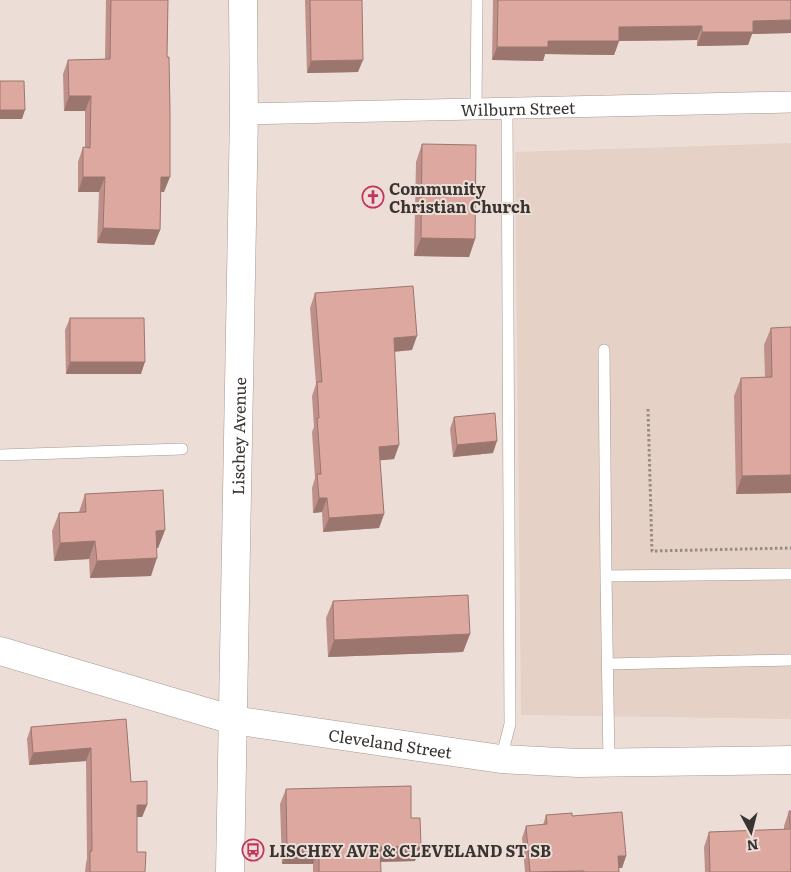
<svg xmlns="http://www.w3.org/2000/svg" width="791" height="872" font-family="Literata,serif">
<rect width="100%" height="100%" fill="#ecded6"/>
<!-- built -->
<path fill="#e5d1c5" d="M791 143V719L521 715 515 152Z"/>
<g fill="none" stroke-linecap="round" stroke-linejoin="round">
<!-- lane casing -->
<g stroke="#a69992" stroke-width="12">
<path id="lane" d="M476 109 477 0
M604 350 606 576
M0 455 182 449
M608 664 791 660
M501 759 510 724 507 108
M609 763 606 576 791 574"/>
</g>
<!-- street casing -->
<g stroke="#a69992" stroke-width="22">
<g id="street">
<path id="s1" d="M244 114 791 102"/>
</g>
</g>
<!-- secondary casing -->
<g stroke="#a69992" stroke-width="29">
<g id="secondary">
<path id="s2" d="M0 651 233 720 501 759 578 763 791 760"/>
<path id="s3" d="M230 872 244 114 243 0"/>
</g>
</g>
<!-- path -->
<path stroke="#968c86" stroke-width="3" stroke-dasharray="2.5 2.5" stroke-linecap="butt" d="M648 409 652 551 791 548"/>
<!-- lane -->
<use href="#lane" stroke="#fff" stroke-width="11"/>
<!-- street -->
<use href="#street" stroke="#fff" stroke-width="21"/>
<!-- secondary -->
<use href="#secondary" stroke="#fff" stroke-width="28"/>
</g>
<!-- wall -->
<path fill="#be9089" d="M106 0H168L164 192H161L160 230 154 245 97 243 99 192H78V162L83 147 85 148V111H64L63 74 68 60 105 59Z
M305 0H362L358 72 307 73Z
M493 0H791V33L752 34 748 45 697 46V40L619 41 614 55 545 54 543 61 492 60Z
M422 144 475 239 469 257 414 256 416 162Z
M315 293 412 350 394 352 399 445 394 459 380 460 384 514 379 528 323 532 322 512 313 513 312 488 315 478 312 432 314 427 312 396 316 384 310 308Z
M70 318 141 374H66L65 330Z
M771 328 791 493 736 494 734 396 741 378 765 377 764 345Z
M454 417 493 453 453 457 450 429Z
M85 494 165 530 158 548H156L151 576 90 578 89 559 54 561 52 531 59 513 79 512Z
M333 601 470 634 463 652 328 657 326 618Z
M126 719 131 782 147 805 142 817H137V852L145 872H85L86 863 87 859 86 761 29 765 27 739 31 727Z
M286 789 411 818 415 861 380 862 381 872H313V864H282L280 804Z
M789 811 791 872H705L704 847 709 832 784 829V826Z
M546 815 572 816 626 856 622 868H619V872H525L522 838 526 826 543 825Z"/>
<!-- shaded-wall -->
<path fill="#9b766f" d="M791 20V33L752 34 748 45 697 46 702 32 753 21Z
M702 26 697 40 614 41 619 27Z
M548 41H619L614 55 545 54 543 61 492 60 497 47Z
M363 60 358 72 307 73 311 61Z
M69 96H91L85 111H64Z
M0 110H25L22 119H0Z
M83 177H105L99 192H78Z
M161 177H170L164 192H156Z
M103 228 160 230 154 245 97 243Z
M421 238 475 239 469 257 414 256Z
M417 336 412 350 388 352 394 338Z
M70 362H145L141 374H66Z
M497 441 493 453 453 457 457 445Z
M399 445 394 459 374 461 379 447Z
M791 475V493L736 494 742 476Z
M319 498H327L322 512 313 513Z
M384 514 379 528 323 532 329 518Z
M165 530 158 548 149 549 156 531Z
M95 541 89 559 54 561 60 543Z
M157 558 151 576 90 578 97 561Z
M470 634 463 652 328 657 334 640Z
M91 748 86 761 29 765 33 753Z
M137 805H147L142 817H132Z
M421 846 415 861 374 862 380 847Z
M319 848 313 864H282L287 849Z
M618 856H626L622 868H614Z"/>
<!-- building -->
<path fill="#dda89f" stroke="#9b766f" d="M111 0H168L167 57H169L170 111V177H161L160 230 103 228 105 177H83V147L90 148 91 96H69L68 60 110 59Z
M310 0H362L363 60 311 61Z
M498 0H791V20L753 21V32H702V26L619 27V41H548V47H497Z
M0 81H24L25 110H0Z
M422 144 476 145 475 239 421 238Z
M413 286 417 336 394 338 399 445 379 447 384 514 329 518 327 498H319L317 474H321L317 418H319L317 382H322L315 293Z
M70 318H144L145 362H70Z
M791 327V475L742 476 741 378 772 377 771 328Z
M495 413 497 441 457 445 454 417Z
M163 490 165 530 156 531 157 558 97 561 95 541 60 543 59 513 86 512 85 494Z
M468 595 470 634 334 640 333 601Z
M126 719 131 782 147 781V805H137V852H146L145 872H90V851H92L91 748 33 753 31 727Z
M411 786V818H420L421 846 380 847 381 872H319V848L287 849 286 789Z
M789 811H791V872H710L709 832 790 829Z
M622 812 626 856H618L619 872H584V871L530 872 526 826 547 824 546 815 572 813V816Z"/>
<!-- icons -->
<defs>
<g id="church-ring" transform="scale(1.125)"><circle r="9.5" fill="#ecded6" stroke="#c33460" stroke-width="1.5"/><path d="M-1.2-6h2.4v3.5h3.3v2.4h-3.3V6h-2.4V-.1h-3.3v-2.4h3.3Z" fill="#c33460"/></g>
<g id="bus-ring" transform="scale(1.125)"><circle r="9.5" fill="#ecded6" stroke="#c33460" stroke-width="1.5"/><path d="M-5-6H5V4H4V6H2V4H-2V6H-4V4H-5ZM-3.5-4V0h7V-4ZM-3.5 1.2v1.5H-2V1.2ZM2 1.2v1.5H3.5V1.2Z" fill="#c33460"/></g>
</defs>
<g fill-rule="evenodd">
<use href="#church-ring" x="373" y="197"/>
<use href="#bus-ring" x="253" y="850"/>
</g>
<g text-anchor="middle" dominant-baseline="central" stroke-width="4" stroke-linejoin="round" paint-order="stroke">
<!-- street labels -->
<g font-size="16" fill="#393431" stroke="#ecded6">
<text stroke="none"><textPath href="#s1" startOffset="274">Wilburn Street</textPath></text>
<text stroke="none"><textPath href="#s3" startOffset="436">Lischey Avenue</textPath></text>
<text stroke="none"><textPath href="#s2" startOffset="402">Cleveland Street</textPath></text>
</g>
<!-- poi labels -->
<g font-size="16" font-weight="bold" fill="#393431" stroke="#ecded6" text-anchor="start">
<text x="389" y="188">Community<tspan x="389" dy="18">Christian Church</tspan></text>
<text x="269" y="850">LISCHEY AVE &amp; CLEVELAND ST SB</text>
</g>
</g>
<!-- north arrow -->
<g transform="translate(751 832) rotate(173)" stroke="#ecded6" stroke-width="4" paint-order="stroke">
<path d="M0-4L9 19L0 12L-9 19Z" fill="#393431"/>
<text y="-8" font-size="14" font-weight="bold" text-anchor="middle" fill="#393431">N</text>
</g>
</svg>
